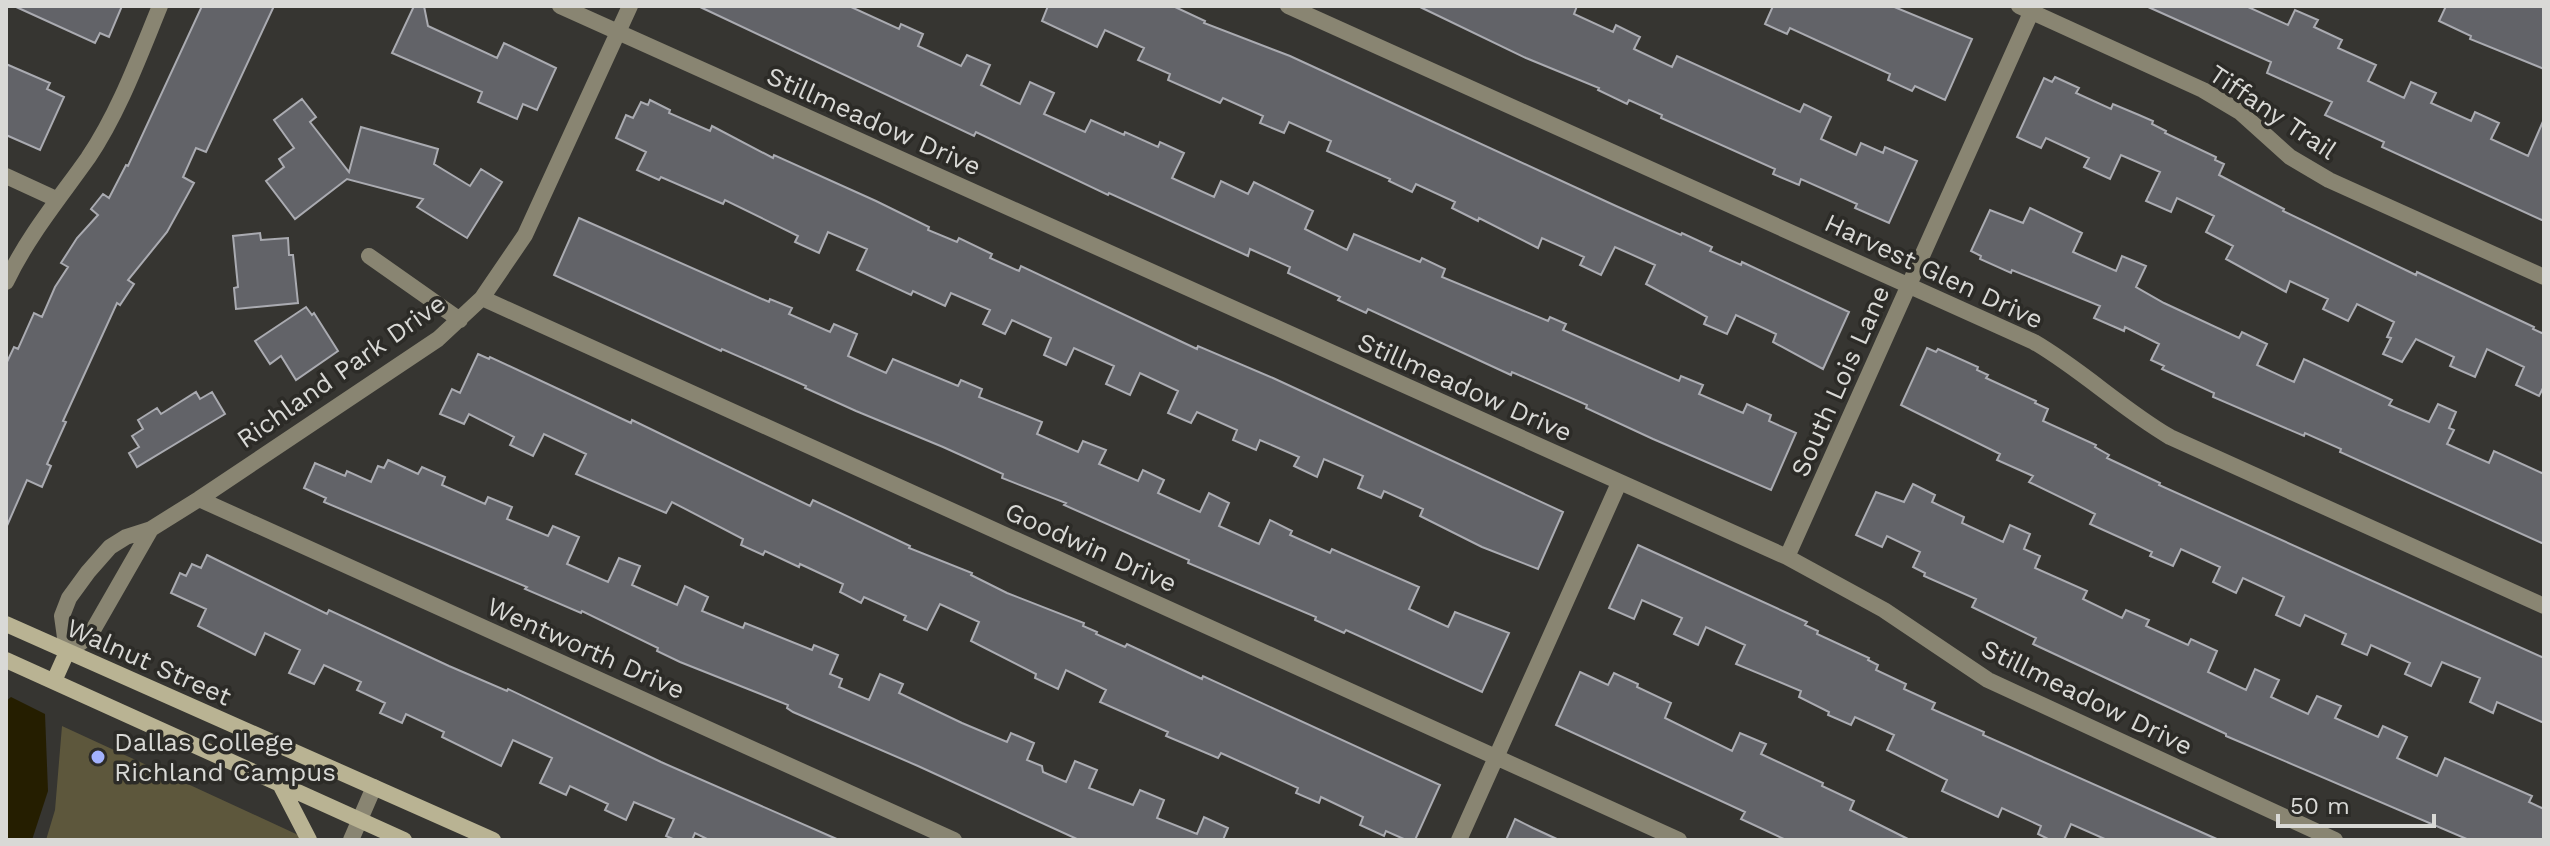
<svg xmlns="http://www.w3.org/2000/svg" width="2550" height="846" font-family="'Work Sans',sans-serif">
<rect width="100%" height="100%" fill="#363531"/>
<!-- green -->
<path fill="#5d573c" d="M62 726 309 840H46L55 810Z"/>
<!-- water -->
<path fill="#251e00" d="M11 697 45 714 48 791 32 840H6V701Z"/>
<!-- building -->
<path fill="#626368" stroke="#aaabb1" stroke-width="2" d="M14 6H122L109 37 100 33 95 43Z
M202 6H274L206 152 196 148 183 177 194 183 167 232 128 280 134 284 120 305 117 303 63 421 66 422 47 464 51 466 42 487 27 480 6 528V364L14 347 18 349 34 313 42 317 55 287 68 267 61 263 77 238 98 215 91 209 103 194 109 198 126 165 128 166Z
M414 6H424L428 26 497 58 504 43 556 68 537 110 523 104 517 119 478 102 482 92 392 53Z
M698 6H849L899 29 901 24 923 34 918 46 961 66 967 55 990 65 981 85 1020 104 1030 82 1054 93 1044 114 1085 132 1091 120 1124 135 1125 132 1158 147 1160 142 1184 153 1172 178 1214 197 1221 181 1248 194 1254 182 1313 211 1305 229 1347 250 1354 234 1420 262 1422 258 1445 269 1442 277 1548 321 1550 317 1566 324 1563 330 1679 381 1681 376 1703 385 1699 394 1743 413 1747 404 1771 415 1769 421 1796 433 1771 490 1653 439 1586 408 1587 405 1512 372 1511 375 1368 309 1366 313 1338 300 1340 297 1288 273 1290 267 1250 249 1248 256 1109 193 1108 195 976 132 974 136Z
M1048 6H1173L1205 21 1204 23 1290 56 1616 206 1681 235 1682 233 1712 247 1710 251 1741 265 1742 262 1849 312 1823 369 1773 342 1776 334 1736 315 1727 334 1704 324 1707 317 1646 284 1655 265 1615 247 1601 275 1580 265 1584 257 1542 238 1538 248 1479 218 1478 221 1452 208 1455 202 1416 184 1412 192 1389 181 1390 179 1327 151 1331 141 1289 122 1284 133 1260 123 1263 116 1223 98 1220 103 1168 80 1170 74 1138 60 1144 48 1105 30 1097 47 1042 21Z
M1418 6H1577L1574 14 1613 32 1616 25 1640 37 1634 49 1672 67 1677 56 1800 112 1804 104 1831 117 1821 139 1856 155 1861 143 1883 153 1885 147 1917 161 1889 223 1855 208 1857 204 1801 179 1799 185 1773 174 1775 169 1661 118 1662 115 1629 100 1627 104 1598 90 1599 88 1526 58Z
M1773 6H1892L1972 39 1945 100 1915 86 1912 91 1888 80 1890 74 1790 28 1787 34 1765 24Z
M2146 6H2246L2288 25 2295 10 2318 20 2314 27 2342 40 2338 48 2376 65 2368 81 2404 98 2411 82 2436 93 2431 103 2471 121 2475 112 2499 123 2491 139 2528 156 2544 119V221L2382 147 2384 142 2325 115 2332 102 2267 73 2271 62Z
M2446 6H2544V69L2470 39 2471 36 2439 21Z
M6 64 50 83 47 89 64 97 40 150 6 135Z
M2055 77 2079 88 2076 93 2111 109 2113 104 2139 115 2153 121 2152 124 2166 131 2165 133 2216 157 2215 160 2224 164 2219 175 2284 209 2283 211 2416 275 2417 272 2534 327 2533 329 2544 334V386L2539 396 2516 385 2524 367 2487 349 2475 377 2450 366 2454 357 2416 339 2402 362 2383 354 2391 338 2387 337 2394 322 2357 304 2348 321 2323 309 2328 299 2290 281 2286 292 2226 259 2233 246 2206 232 2214 216 2177 198 2171 212 2146 201 2160 172 2121 155 2110 179 2084 167 2089 158 2046 138 2041 148 2017 137 2044 78 2052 82Z
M302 99 316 117 310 122 349 172 361 127 438 149 434 164 470 186 481 169 502 182 467 238 417 207 423 199 347 179 295 219 266 181 284 167 279 159 294 148 274 120Z
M650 100 670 110 669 113 710 131 712 126 773 158 774 155 876 201 929 227 928 230 957 242 959 238 992 254 990 258 1019 271 1021 266 1197 349 1198 346 1273 378 1563 512 1538 569 1482 547 1420 516 1423 509 1384 491 1381 498 1358 488 1363 476 1324 459 1317 477 1294 466 1299 457 1260 440 1256 450 1233 440 1237 430 1197 412 1191 423 1168 413 1178 391 1140 373 1130 395 1106 384 1114 366 1074 348 1066 365 1044 355 1051 338 1012 320 1005 334 983 324 990 310 951 293 945 306 913 291 911 295 857 270 867 249 828 232 819 253 795 242 798 236 725 200 723 204 661 177 659 180 637 170 646 152 616 138 626 115 633 118 641 102 648 105Z
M2030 208 2082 233 2073 252 2116 271 2122 256 2146 266 2136 287 2164 303 2239 338 2242 332 2267 344 2257 365 2294 382 2304 359 2392 400 2389 405 2429 422 2438 404 2456 412 2449 428 2454 430 2447 444 2489 463 2494 451 2544 474V544L2340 452 2341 449 2305 433 2304 436 2213 397 2214 393 2162 369 2164 366 2151 360 2159 344 2125 327 2124 331 2094 318 2100 306 2012 270 2011 273 1980 259 1981 256 1971 251 1990 210 2023 223Z
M579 218 769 302 770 299 792 308 789 314 830 332 834 324 857 334 848 356 886 373 893 359 958 386 961 380 982 389 979 397 1042 422 1037 434 1078 452 1083 441 1106 450 1099 464 1138 481 1143 470 1164 480 1158 493 1200 512 1209 493 1229 503 1219 526 1259 544 1270 520 1292 531 1290 535 1330 553 1332 549 1419 587 1409 609 1448 627 1455 612 1509 633 1482 692 1346 630 1344 633 1315 620 1316 617 1188 563 1189 560 1064 505 1066 503 1002 478 1003 474 943 447 856 411 805 388 806 386 722 349 721 351 554 275Z
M260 233 261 240 288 238 289 255H293L298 303 236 309 234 288 238 287 233 236Z
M306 307 312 315 314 313 338 351 296 380 281 356 270 364 255 341Z
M1927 348 1936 352 1938 349 1978 367 1977 370 1988 375 1986 378 2036 401 2035 403 2048 409 2043 421 2096 445 2095 447 2109 455 2107 458 2160 483 2159 485 2544 658V723L2497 702 2493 713 2470 702 2480 678 2442 662 2431 686 2405 674 2410 663 2371 645 2367 655 2342 644 2346 634 2305 615 2300 626 2276 615 2284 597 2243 578 2236 593 2213 582 2220 567 2181 549 2173 566 2150 556 2152 552 2090 524 2095 514 2029 482 2033 476 1997 460 2000 454 1901 405Z
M478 354 489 359 490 357 631 423 632 420 810 506 813 500 910 546 909 548 972 573 971 575 1007 593 1084 623 1083 626 1097 632 1096 634 1125 647 1127 644 1202 679 1203 676 1440 785 1415 840H1406L1386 831 1384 836 1360 825 1363 817 1321 797 1319 803 1296 793 1298 788 1221 753 1218 758 1166 736 1168 732 1100 702 1106 690 1066 670 1058 689 1035 678 1036 674 971 641 979 622 940 604 927 630 904 620 906 616 864 597 861 603 840 592 843 584 800 564 799 567 765 551 763 555 741 545 743 539 672 502 666 513 576 474 586 454 544 434 533 456 510 445 514 437 469 414 464 424 440 414 452 389 460 393Z
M196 392 200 399 212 392 225 414 137 467 129 453 139 447 132 436 143 429 138 420 157 408 161 414Z
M388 460 418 474 422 467 445 477 442 485 485 504 488 497 512 507 507 519 548 536 553 526 579 537 567 564 608 582 619 558 640 566 632 585 677 605 685 586 708 597 702 611 743 628 745 623 812 650 814 645 838 655 830 674 842 679 839 687 869 700 880 674 903 684 899 693 962 723 1007 742 1011 733 1034 743 1027 760 1042 766 1043 772 1066 782 1075 761 1097 770 1089 788 1133 805 1140 790 1164 800 1157 818 1197 834 1204 817 1228 828 1223 840H1079L918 766 793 712 787 708 788 705 680 662 657 651 658 648 582 611 581 613 525 589 527 587 324 502 326 498 304 488 315 463 345 476 347 471 371 482 378 466 384 468Z
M1913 484 1935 495 1932 502 1964 517 1962 523 2003 542 2010 525 2030 534 2024 549 2040 556 2035 568 2087 591 2083 599 2122 618 2126 610 2149 620 2146 626 2188 645 2191 639 2217 651 2208 672 2246 690 2255 669 2279 680 2271 697 2308 714 2317 696 2341 706 2335 718 2378 737 2383 726 2407 737 2397 758 2437 776 2445 758 2532 796 2529 802 2544 809V840H2469L2226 736V734L2033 644 2036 638 1972 607 1976 599 1924 576 1925 573 1913 567 1920 552 1887 536 1882 547 1856 535 1876 492 1904 502Z
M1638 545 1807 622 1805 625 1818 631 1817 634 1869 658 1868 660 1878 665 1876 670 1906 684 1904 689 1935 703 1932 709 1984 732 1983 735 2219 840H2107L2071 824 2064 840H2050L2038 834 2041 826 2002 808 1998 817 1942 791 1947 780 1887 750 1894 735 1855 717 1851 725 1828 715 1829 712 1799 697 1801 691 1736 664 1745 645 1706 627 1698 645 1674 634 1682 618 1642 600 1634 619 1609 608Z
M207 555 327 614 329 610 449 666 507 691 508 689 661 762 839 840H709L695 833 692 840H675L666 836 674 819 634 802 626 820 605 810 608 804 570 786 566 795 540 783 552 758 513 740 501 766 442 737 444 732 406 714 402 723 380 713 385 703 357 690 361 682 324 665 314 684 289 673 300 650 265 633 255 655 198 626 206 609 171 593 180 573 186 576 192 564 201 568Z
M1580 672 1608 685 1614 673 1638 684 1637 687 1671 703 1665 718 1732 751 1740 733 1766 744 1761 754 1823 783 1822 786 1854 801 1850 810 1910 840H1786L1741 819 1745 812 1556 725Z
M1515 819 1533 828 1559 840H1506Z"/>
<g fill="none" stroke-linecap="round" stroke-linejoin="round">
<!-- minor -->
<path stroke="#898572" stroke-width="16" d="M560 6 1787 557 1884 610 1988 680 2335 840
M1288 6 2034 342C2082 370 2122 409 2170 437L2544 606
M2019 6 2203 90 2240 112 2290 157 2329 180 2544 277
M6 176 56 199
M369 256 460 320
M6 282C28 236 59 199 88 158 119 112 139 57 160 6
M482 298 1679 840
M199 499 954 840
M151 529 89 637 67 652 62 616 69 598 88 572 110 547 126 537 151 529 199 499 438 339 482 298 525 235 630 6
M1787 557 2034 6
M351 840 374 787
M1459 840 1619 483"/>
<!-- secondary -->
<path stroke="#b9b393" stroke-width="16" d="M6 624 493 840
M6 660 404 840
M54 681 67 652
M280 784 309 840"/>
</g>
<!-- markers -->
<circle fill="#a3b2fd" stroke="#2c2b27" stroke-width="3" cx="98" cy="757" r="8"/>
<g text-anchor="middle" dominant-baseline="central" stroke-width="7" stroke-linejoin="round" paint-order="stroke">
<!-- street labels -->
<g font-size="26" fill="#d9d9d6" stroke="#2c2b27">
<text transform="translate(2273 112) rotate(34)">Tiffany Trail</text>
<text transform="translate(874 121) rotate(24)">Stillmeadow Drive</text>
<text transform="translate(1934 271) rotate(25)">Harvest Glen Drive</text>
<text transform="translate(341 371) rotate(-35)">Richland Park Drive</text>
<text transform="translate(1840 381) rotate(-66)">South Lois Lane</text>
<text transform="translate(1465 387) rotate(24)">Stillmeadow Drive</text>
<text transform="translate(1091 547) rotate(24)">Goodwin Drive</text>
<text transform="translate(586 648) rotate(24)">Wentworth Drive</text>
<text transform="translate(149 662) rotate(24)">Walnut Street</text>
<text transform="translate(2087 697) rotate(26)">Stillmeadow Drive</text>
</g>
<!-- poi labels -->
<g font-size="26" fill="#d9d9d6" stroke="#2c2b27" text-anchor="start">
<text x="114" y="742">Dallas College<tspan x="114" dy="30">Richland Campus</tspan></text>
</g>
</g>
<!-- border -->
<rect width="2550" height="846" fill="none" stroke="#d9d9d6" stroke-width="16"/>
<!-- scale -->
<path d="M2278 814v12h156v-12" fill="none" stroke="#d9d9d6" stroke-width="4"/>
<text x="2290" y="814" font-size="24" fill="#d9d9d6" stroke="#2c2b27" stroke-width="6" paint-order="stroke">50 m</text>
</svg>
